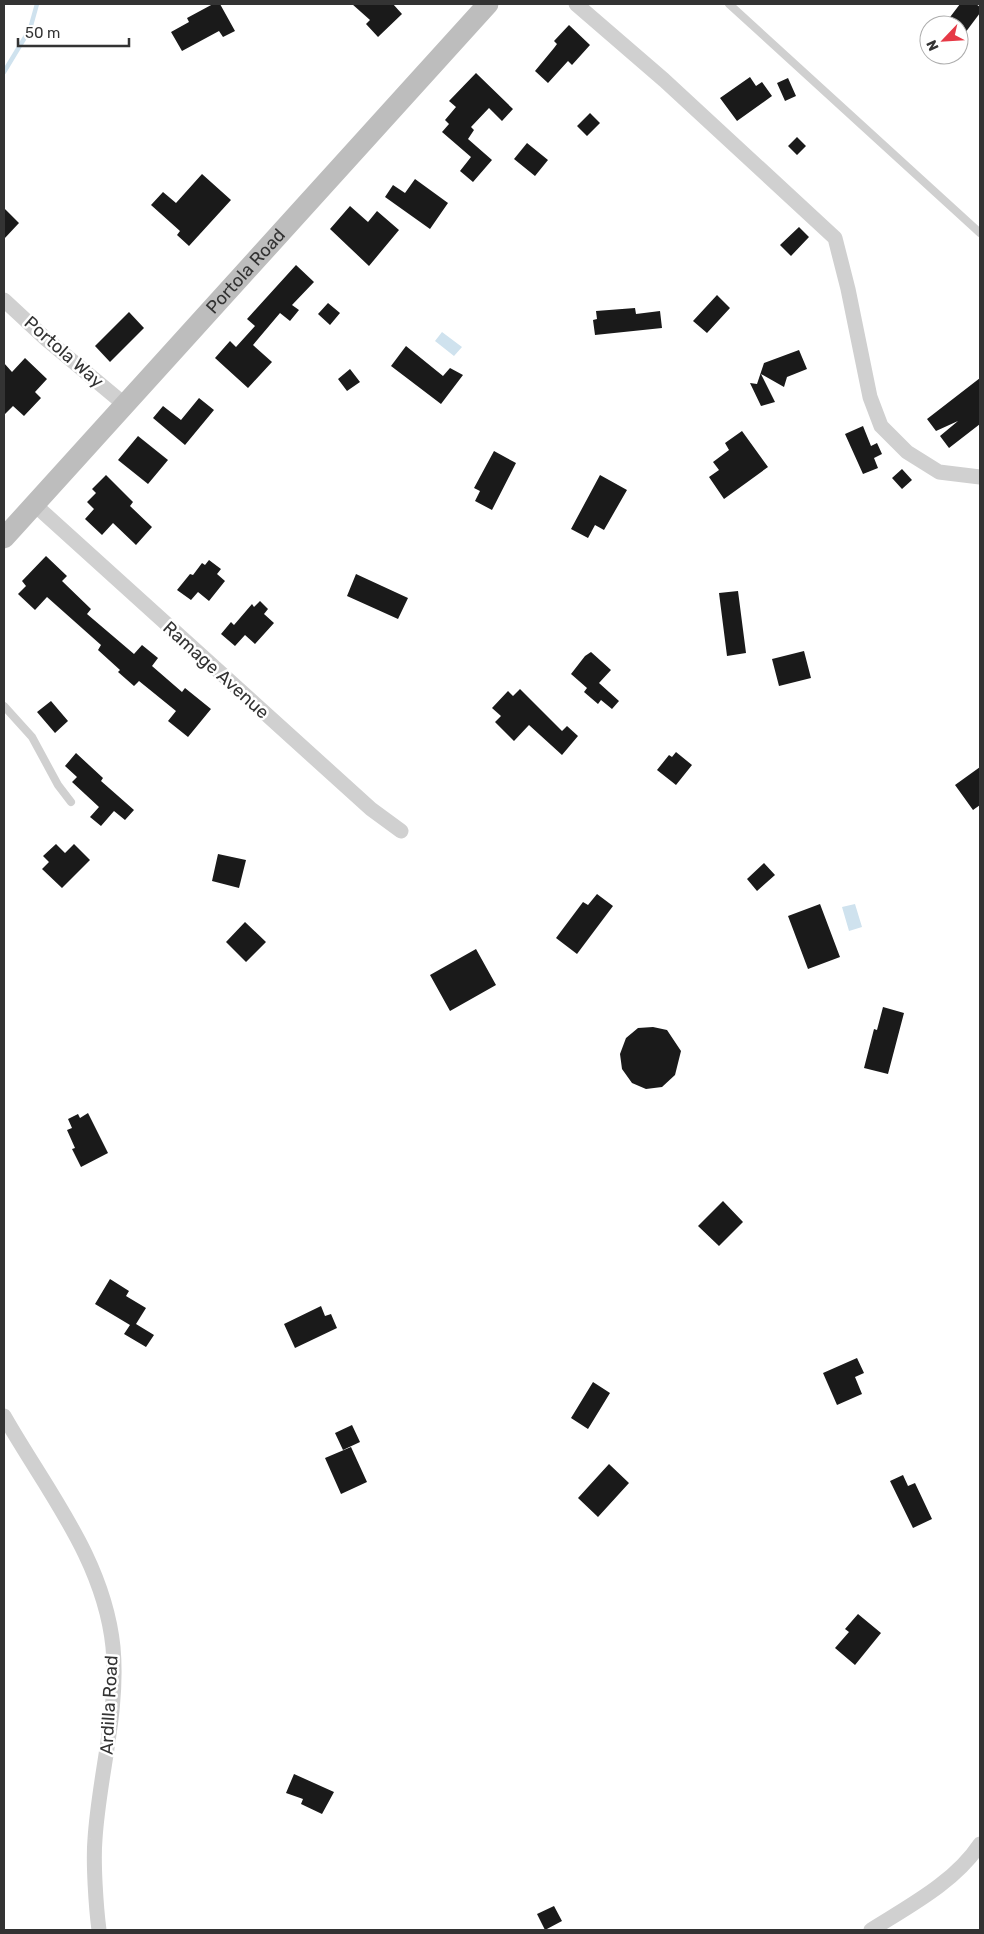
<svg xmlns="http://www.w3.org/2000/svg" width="984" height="1934" font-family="Rubik,sans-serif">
<rect width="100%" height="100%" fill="#fff"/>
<!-- water -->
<path fill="#cfe2ee" d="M442 332 462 347 454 356 435 341Z
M855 904 862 927 849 931 842 907Z"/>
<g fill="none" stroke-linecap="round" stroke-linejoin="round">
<!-- stream -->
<path stroke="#cfe2ee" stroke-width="4.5" d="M4 72 30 29 37 4"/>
</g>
<!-- building -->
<path fill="#1a1a1a" d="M213 4H220L235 31 223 37 219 31 182 51 171 32 189 22 187 18Z
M352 4H393L402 14 378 37 366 24 370 20Z
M960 4H976L980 7V13L959 41V25H944Z
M569 25 590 45 572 65 568 61 548 83 535 71 554 48 557 44 554 41Z
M476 73 513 109 502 121 489 108 471 127 474 130 468 139 492 160 473 182 460 171 471 157 442 132 449 124 445 120 456 107 449 101Z
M750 77 756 86 762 82 772 96 737 121 720 98Z
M788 78 796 96 785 101 777 83Z
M590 113 600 123 587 136 577 126Z
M797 137 806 146 797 155 788 146Z
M527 143 548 160 535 176 514 159Z
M202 174 231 200 189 246 177 235 180 231 151 205 163 192 176 203Z
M415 179 448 203 430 229 385 197 393 185 405 193Z
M350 206 368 222 377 211 399 230 369 266 330 229Z
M4 208 19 223 4 239Z
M799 227 809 237 791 256 780 245Z
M296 265 314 282 292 305 299 310 290 321 280 313 253 345 272 362 248 388 215 358 230 341 236 347 255 326 247 319Z
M717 295 730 308 707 333 693 321Z
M328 303 340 313 330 325 318 314Z
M635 308 636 314 660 311 662 328 595 335 593 320 597 319 596 311Z
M129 312 144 328 110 362 95 346Z
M406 346 443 376 450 368 463 375 441 404 391 366Z
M799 350 807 369 787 377 784 387 761 374 775 402 761 406 750 383 757 384 764 363Z
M25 358 47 379 35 392 41 398 24 416 13 406 4 415V363L12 372Z
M350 369 360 382 347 391 338 379Z
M980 378V424L949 448 940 436 958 421 936 431 927 419Z
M199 398 214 410 185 445 153 418 163 406 181 420Z
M863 426 871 446 877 443 882 454 874 458 878 468 863 474 845 434Z
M742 431 768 467 724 499 709 477 719 470 713 462 729 450 725 443Z
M138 436 168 460 148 484 118 460Z
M494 451 516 463 492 510 475 501 480 491 474 488Z
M902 469 912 480 902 489 892 478Z
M106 475 133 502 130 506 152 527 136 545 113 523 102 535 85 519 94 509 87 502 96 493 92 489Z
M600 475 627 490 604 530 595 525 588 538 571 529Z
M46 556 67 576 62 581 91 609 87 614 134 654 142 645 158 658 152 666 182 692 185 688 211 709 188 737 168 721 176 711 139 681 134 686 118 672 120 670 98 650 101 645 47 597 35 610 18 594 26 586 22 581Z
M209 560 221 569 217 574 225 581 209 601 198 592 191 600 177 590 190 574 193 575 202 563 205 565Z
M356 574 408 598 398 619 347 596Z
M738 591 746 653 727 656 719 593Z
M260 601 268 609 264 614 274 623 255 644 245 635 235 646 221 634 231 622 234 625 252 604 254 607Z
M804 651 811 678 779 686 772 659Z
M591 652 611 670 599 683 619 701 612 709 601 700 598 704 584 692 587 688 571 674 585 656Z
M520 689 562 731 567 726 578 736 562 755 529 725 514 741 495 722 501 716 492 708 508 691 513 696Z
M51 701 68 721 55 733 37 712Z
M676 752 692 765 676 785 657 770 669 755 672 757Z
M76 753 103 778 101 781 134 810 125 820 114 811 101 826 90 817 99 807 72 782 77 777 65 766Z
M980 767V805L973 810 955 785Z
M56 844 65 853 74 844 90 860 62 888 42 869 49 862 43 856Z
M218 854 246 860 239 888 212 881Z
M764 863 775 875 757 891 747 879Z
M597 894 613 906 577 954 556 938 583 902 588 905Z
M820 904 840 957 808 969 788 916Z
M245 922 266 942 246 962 226 942Z
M476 949 496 985 450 1011 430 975Z
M883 1007 904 1013 888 1074 864 1068 874 1029 877 1030Z
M653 1027 667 1030 681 1051 675 1075 662 1087 646 1089 632 1083 622 1069 620 1054 626 1038 638 1028Z
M88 1113 108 1153 81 1167 72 1149 75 1148 67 1130 72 1128 68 1119 78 1114 80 1118Z
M723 1201 743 1222 719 1246 698 1226Z
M110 1279 129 1291 126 1296 146 1308 136 1324 154 1335 146 1347 124 1334 130 1325 95 1304Z
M321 1306 325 1316 331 1314 337 1328 295 1348 284 1324Z
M857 1358 864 1373 855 1377 862 1394 837 1405 823 1373Z
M593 1382 610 1393 588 1429 571 1418Z
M352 1425 360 1442 343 1450 335 1433Z
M351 1447 367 1482 341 1494 325 1458Z
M609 1464 629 1483 598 1517 578 1498Z
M903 1475 908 1486 915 1483 932 1519 913 1528 890 1481Z
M858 1614 881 1633 855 1665 835 1648 849 1632 845 1629Z
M294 1774 334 1792 322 1814 301 1804 303 1799 286 1793Z
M554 1906 562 1921 545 1930 537 1914Z"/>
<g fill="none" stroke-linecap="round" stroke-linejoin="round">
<!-- lane -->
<path stroke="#d0d0d0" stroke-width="8" d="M729 4 980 233
M4 706 32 737 58 785 71 802"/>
<!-- street -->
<path stroke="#d0d0d0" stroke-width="15" d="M576 4 664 80 835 238 848 289 870 397 881 426 907 452 939 472 980 477
M4 300 46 339 124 404
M35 505 371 809 401 831
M4 1416C46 1490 104 1559 113 1647 119 1712 99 1775 95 1839 93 1862 96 1907 99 1930
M871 1930C909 1906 955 1882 980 1844"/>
<!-- secondary -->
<path stroke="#bdbdbd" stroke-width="21" id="s1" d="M4 538 488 4"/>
</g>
<g text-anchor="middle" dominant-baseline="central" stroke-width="5" stroke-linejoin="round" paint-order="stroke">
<!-- street labels -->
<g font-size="18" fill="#333" stroke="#fff">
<text stroke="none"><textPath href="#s1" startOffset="360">Portola Road</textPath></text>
<text transform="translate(64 352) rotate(41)">Portola Way</text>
<text transform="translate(216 670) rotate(42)">Ramage Avenue</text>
<text transform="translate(109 1705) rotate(-87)">Ardilla Road</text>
</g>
</g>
<!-- border -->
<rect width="984" height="1934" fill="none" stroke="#333333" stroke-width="10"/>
<!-- north arrow -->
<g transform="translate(944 40) rotate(245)"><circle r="24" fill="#ffffff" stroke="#adadad"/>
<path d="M0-4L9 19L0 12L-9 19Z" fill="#e63946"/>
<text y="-8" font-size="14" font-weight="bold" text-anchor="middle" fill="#333333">N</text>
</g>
<!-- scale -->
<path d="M18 38v8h111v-8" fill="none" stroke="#333333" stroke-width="2.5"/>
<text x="25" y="38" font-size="15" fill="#333333" stroke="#ffffff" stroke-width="4" paint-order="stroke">50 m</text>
</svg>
